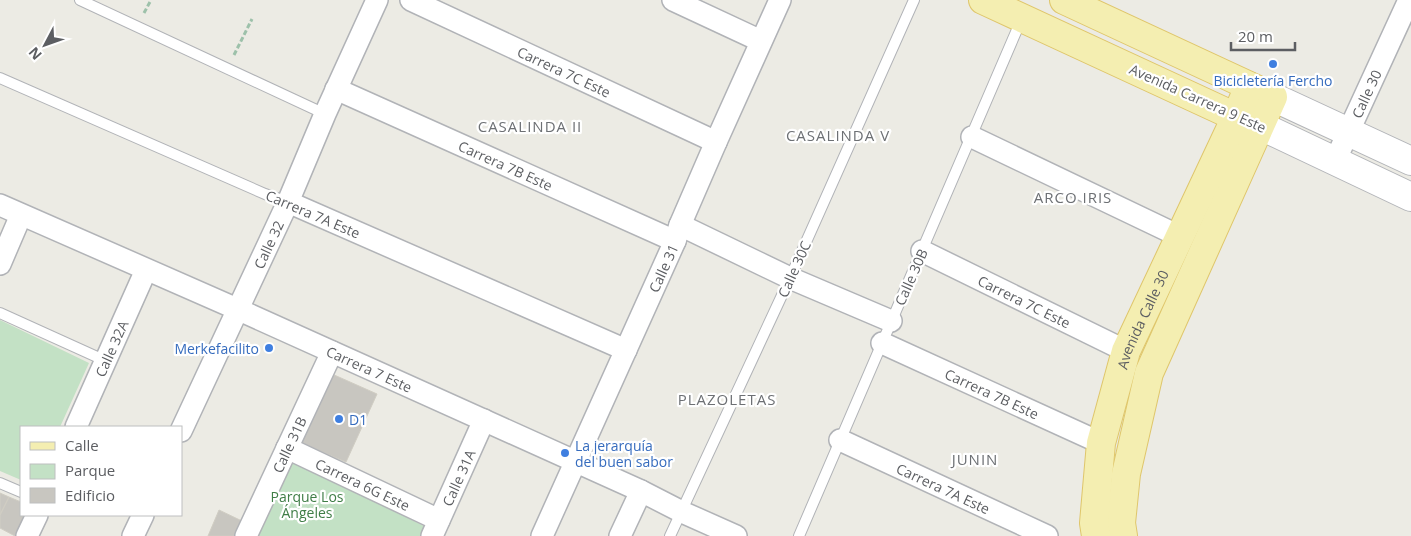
<svg xmlns="http://www.w3.org/2000/svg" width="1411" height="536" font-family="'Open Sans',sans-serif">
<rect width="100%" height="100%" fill="#ecebe4"/>
<!-- green -->
<path fill="#c3e1c5" d="M0 320 89 363 60 427H21V480L0 471Z
M291 460 428 528 424 536H255Z"/>
<!-- building -->
<path fill="#c8c6c0" stroke="#d0cdc3" d="M332 374 377 394 346 462 301 443Z
M0 493 9 497 0 515Z
M9 497 21 502V515H32L22 536H15L0 528V515Z
M219 510 244 522 238 536H208Z"/>
<g fill="none" stroke-linecap="round" stroke-linejoin="round">
<!-- service casing -->
<g stroke="#b1b3b7" stroke-width="12">
<path id="service" d="M80 0 325 114
M0 78 265 194 288 202
M0 313 106 361
M0 483 21 492
M670 536 790 278 914 0
M799 536 1022 18"/>
</g>
<!-- minor casing -->
<g stroke="#b1b3b7" stroke-width="24">
<g id="minor">
<path id="s1" d="M411 0 716 142"/>
<path d="M673 0 761 41"/>
<path id="s2" d="M336 89 675 241"/>
<path d="M972 137 1179 236"/>
<path id="s3" d="M1335 161 1409 0"/>
<path d="M288 202 626 350"/>
<path id="s4" d="M0 205 237 309 641 491 682 512 736 536"/>
<path d="M680 225 790 278 891 321"/>
<path id="s5" d="M922 251 1126 351"/>
<path d="M0 264 21 215"/>
<path id="s6" d="M882 343 1101 443"/>
<path id="s7" d="M76 427 146 270"/>
<path id="s8" d="M181 431 288 202 325 114 377 0"/>
<path id="s9" d="M840 440 1047 536"/>
<path id="s10" d="M287 448 439 520"/>
<path d="M27 536 37 515"/>
<path d="M133 536 143 515"/>
<path id="s11" d="M246 536 332 352"/>
<path id="s12" d="M432 536 484 420"/>
<path id="s13" d="M542 536 675 241 680 225 716 142 780 0"/>
<path d="M620 536 641 491"/>
</g>
</g>
<!-- secondary casing -->
<g stroke="#b3b5b9" stroke-width="30">
<path id="secondary" d="M1273 97 1411 161
M1261 126 1411 197"/>
</g>
<!-- primary casing -->
<g stroke="#dfc66b" stroke-width="30">
<g id="primary">
<path d="M983 0 1236 117 1253 123"/>
<path d="M1064 0 1273 97 1149 373 1126 474 1121 523 1123 536"/>
<path id="s14" d="M1096 536 1094 523 1101 443 1126 351 1236 117 1249 86"/>
</g>
</g>
<!-- path -->
<path stroke="#9dc1aa" stroke-width="3" stroke-dasharray="5 2.5" stroke-linecap="butt" d="M144 13 151 0
M234 55 252 19"/>
<!-- service -->
<use href="#service" stroke="#fff" stroke-width="10"/>
<!-- minor -->
<use href="#minor" stroke="#fff" stroke-width="21"/>
<!-- secondary -->
<use href="#secondary" stroke="#fff" stroke-width="28"/>
<!-- primary -->
<use href="#primary" stroke="#f4eeb1" stroke-width="28"/>
</g>
<!-- markers -->
<g fill="#3f7fe0" stroke="#fff" stroke-width="2">
<circle cx="1273" cy="64" r="5"/>
<circle cx="269" cy="348" r="5"/>
<circle cx="339" cy="419" r="5"/>
<circle cx="565" cy="453" r="5"/>
</g>
<g text-anchor="middle" dominant-baseline="central" stroke-width="4.5" stroke-linejoin="round" paint-order="stroke">
<!-- street labels -->
<g font-size="14" fill="#5c5e62" stroke="#fff">
<text stroke="none"><textPath href="#s1" startOffset="169">Carrera 7C Este</textPath></text>
<text stroke="none"><textPath href="#s3" startOffset="74">Calle 30</textPath></text>
<text transform="translate(1198 98) rotate(24)">Avenida Carrera 9 Este</text>
<text stroke="none"><textPath href="#s2" startOffset="186">Carrera 7B Este</textPath></text>
<text transform="translate(313 214) rotate(23)">Carrera 7A Este</text>
<text stroke="none"><textPath href="#s8" startOffset="206">Calle 32</textPath></text>
<text stroke="none"><textPath href="#s13" startOffset="294">Calle 31</textPath></text>
<text transform="translate(794 269) rotate(-66)">Calle 30C</text>
<text transform="translate(911 277) rotate(-66)">Calle 30B</text>
<text stroke="none"><textPath href="#s5" startOffset="114">Carrera 7C Este</textPath></text>
<text stroke="none"><textPath href="#s14" startOffset="224">Avenida Calle 30</textPath></text>
<text stroke="none"><textPath href="#s7" startOffset="86">Calle 32A</textPath></text>
<text stroke="none"><textPath href="#s4" startOffset="404">Carrera 7 Este</textPath></text>
<text stroke="none"><textPath href="#s6" startOffset="121">Carrera 7B Este</textPath></text>
<text stroke="none"><textPath href="#s11" startOffset="101">Calle 31B</textPath></text>
<text stroke="none"><textPath href="#s12" startOffset="64">Calle 31A</textPath></text>
<text stroke="none"><textPath href="#s10" startOffset="84">Carrera 6G Este</textPath></text>
<text stroke="none"><textPath href="#s9" startOffset="114">Carrera 7A Este</textPath></text>
</g>
<!-- shop labels -->
<g font-size="14" fill="#366cbe" stroke="#fff" text-anchor="start">
<text x="1273" y="80" text-anchor="middle">Bicicletería Fercho</text>
<text x="259" y="348" text-anchor="end">Merkefacilito</text>
<text x="349" y="419">D1</text>
<text x="575" y="445">La jerarquía<tspan x="575" dy="16">del buen sabor</tspan></text>
</g>
<!-- park labels -->
<g font-size="14" fill="#407e47" stroke="#fff">
<text x="307" y="496">Parque Los<tspan x="307" dy="16">Ángeles</tspan></text>
</g>
<!-- neighbourhood labels -->
<g font-size="15" letter-spacing="1" fill="#6d7074" stroke="#fff">
<text x="530" y="126">CASALINDA II</text>
<text x="838" y="135">CASALINDA V</text>
<text x="1073" y="197">ARCO IRIS</text>
<text x="727" y="399">PLAZOLETAS</text>
<text x="975" y="459">JUNIN</text>
</g>
</g>
<!-- legend -->
<rect x="20" y="426" width="162" height="90" fill="#ffffff" stroke="#bebfc0"/>
<rect x="30" y="442" width="25" height="8" fill="#f4eeb1" stroke="#bebfc0"/>
<text x="65" y="451" font-size="15" fill="#5c5e62">Calle</text>
<rect x="30" y="464" width="25" height="15" fill="#c3e1c5" stroke="#bebfc0"/>
<text x="65" y="476" font-size="15" fill="#5c5e62">Parque</text>
<rect x="30" y="488" width="25" height="15" fill="#c8c6c0" stroke="#bebfc0"/>
<text x="65" y="501" font-size="15" fill="#5c5e62">Edificio</text>
<!-- north arrow -->
<g transform="translate(45 45) rotate(229)" stroke="#ffffff" stroke-width="4" paint-order="stroke">
<path d="M0-4L9 19L0 12L-9 19Z" fill="#5c5e62"/>
<text y="-8" font-size="14" font-weight="bold" text-anchor="middle" fill="#5c5e62">N</text>
</g>
<!-- scale -->
<path d="M1231 42v8h64v-8" fill="none" stroke="#5c5e62" stroke-width="2.5"/>
<text x="1238" y="42" font-size="15" fill="#5c5e62" stroke="#ffffff" stroke-width="4" paint-order="stroke">20 m</text>
</svg>
